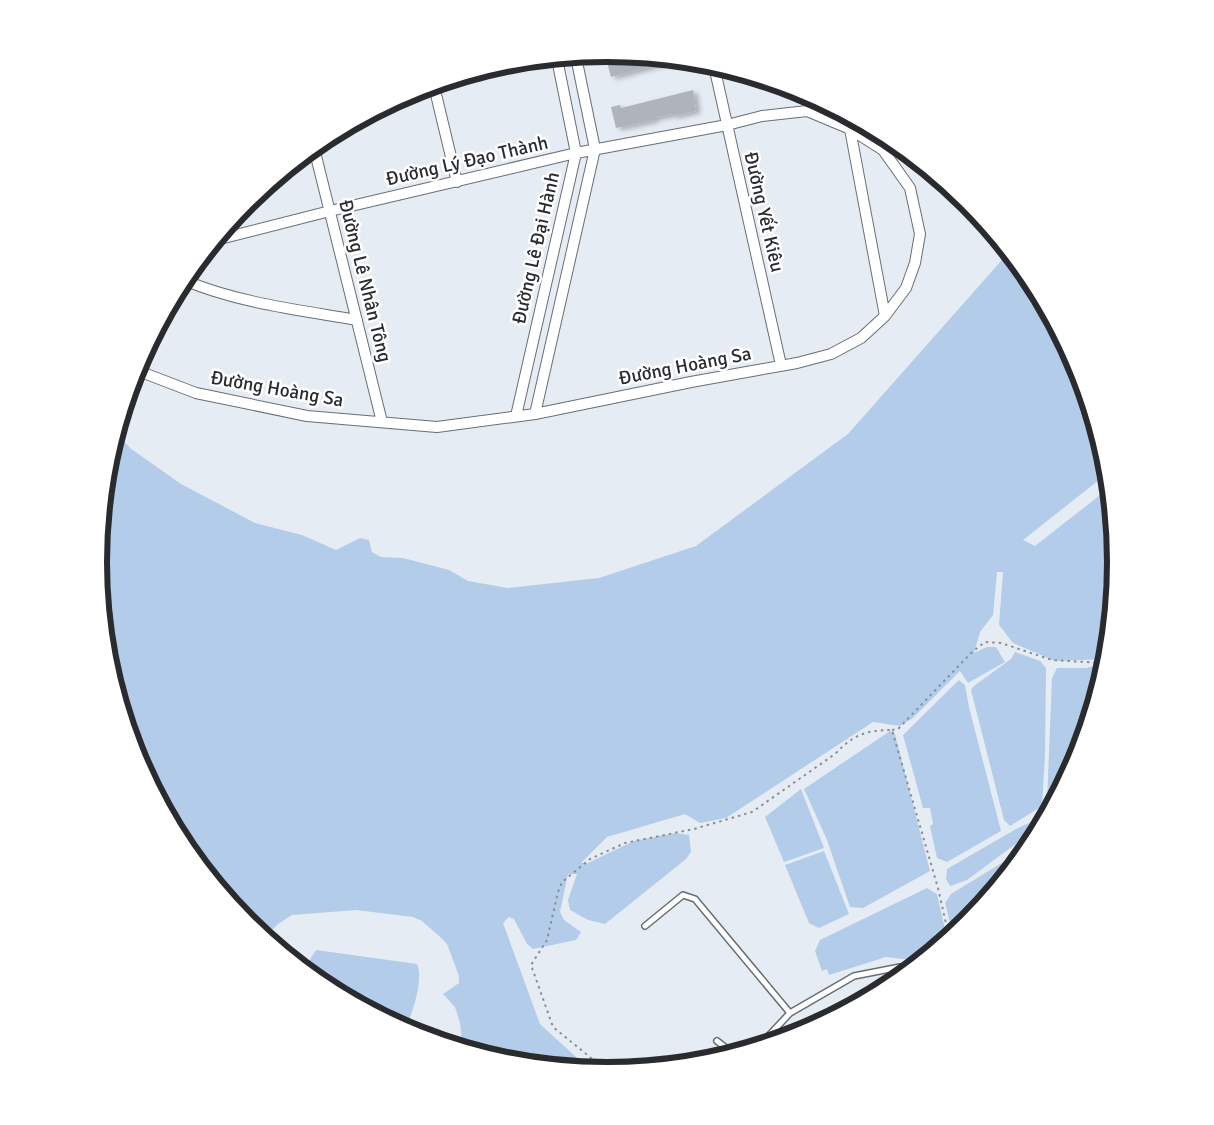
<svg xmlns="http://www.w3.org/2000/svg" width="1214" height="1125" font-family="Signika,sans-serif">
<defs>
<filter id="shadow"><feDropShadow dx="4.5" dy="2.5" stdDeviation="2.5" flood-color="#0004"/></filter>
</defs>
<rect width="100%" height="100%" fill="#e6ecf3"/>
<!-- water -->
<path fill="#b3ccea" d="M1003 247 1030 280 1077 368 1106 464 1107 477 1104 476 1023 540 1035 546 1104 492 1109 494 1116 563 1106 659 1055 661 1013 643 999 625 1003 572H997L993 615 980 632 974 653 987 647H996L1005 662 968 683 960 671 913 718 900 726 873 722 726 818 700 823 685 814 607 837 581 863H588L634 841 675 833 689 835 691 852 686 859 605 924 588 920 570 910 568 900 577 874H568L560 912 564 920 581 932 576 940 533 949 527 944 514 919 509 917 503 923 540 1024 589 1069 507 1061 463 1048 460 1023 455 1007 443 994 459 983V976L447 944 439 936 422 921 413 917 356 910 292 915 278 924 265 937 247 922 184 845 137 757 108 661 98 562 108 463 117 433 130 448 181 484 255 523 302 535 336 550 360 538 369 540 372 552 381 557 403 558 449 570 468 581 508 588 599 578 696 546 848 434 1001 261Z
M1015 652 1040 661 1046 668 1045 756 1042 806 1010 826 1004 820 971 690 974 686 1011 659Z
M1098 665 1104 669 1077 757 1051 804 1047 802 1052 678 1057 668H1086Z
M959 680 965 685 969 707 1001 831 947 862 937 858 930 826 933 824 930 808H923L903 735Z
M890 731 895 734 930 871 863 908 850 907 827 840 804 789Z
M801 789 824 848 784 862 765 817Z
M1046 815 1035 836 1013 846 967 880 950 886 946 879 947 869 1016 829Z
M1028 847 967 922 953 934 945 903 951 894Z
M824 851 849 914 819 928 809 923 785 865Z
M927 888 937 894 947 938 920 961 886 957 829 975 827 969 822 971 815 951 820 940Z
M316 950 417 964C424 981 412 1012 406 1029L324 985 304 969Z"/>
<!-- building -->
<path fill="#afb4bb" filter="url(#shadow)" d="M605 54 671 60V61L611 77Z
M693 90 696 111 672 116V114L653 118 654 120 640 123 616 128 611 107 620 105 621 108Z"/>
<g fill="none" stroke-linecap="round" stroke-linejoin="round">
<!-- lane casing -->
<g stroke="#696e74" stroke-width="8">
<path id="lane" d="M645 926 683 895 695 899 790 1013
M717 1041 730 1051H739
M754 1047 761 1044 790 1013 854 976 900 967 909 969"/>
</g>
<!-- street casing -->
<g stroke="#696e74" stroke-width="12">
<path id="street" d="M714 66 781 365
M434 86 457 182
M850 129 885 316
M314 148 382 422
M184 280C238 303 299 310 357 320
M136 370 196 393 307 416 437 427 535 414 691 382 797 363 831 354 861 338 885 316 906 288 915 263 920 234 910 188 883 150 850 129 807 111 762 116 727 125 576 153 330 211 216 240
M535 414 595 149 576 57
M516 416 576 153 557 59"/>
</g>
<!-- path -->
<path stroke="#8b8f94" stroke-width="2" stroke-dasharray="2.5 4" stroke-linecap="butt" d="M892 730 898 729 971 653 985 642 1001 643 1052 660 1104 663 1105 665
M607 1071 553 1027 531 965 547 940 558 892 562 882 590 859 625 843 694 829 752 812 835 754C853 735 866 730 892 730L938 888 949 937"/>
<!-- lane -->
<use href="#lane" stroke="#fff" stroke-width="5"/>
<!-- street -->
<use href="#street" stroke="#fff" stroke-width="10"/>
</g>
<g text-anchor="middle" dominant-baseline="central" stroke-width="5" stroke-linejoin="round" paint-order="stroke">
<!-- street labels -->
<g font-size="19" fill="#292b2e" stroke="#fff">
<text transform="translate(467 161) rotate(-13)">Đường Lý Đạo Thành</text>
<text transform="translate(764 212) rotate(77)">Đường Yết Kiêu</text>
<text transform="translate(536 248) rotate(-77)">Đường Lê Đại Hành</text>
<text transform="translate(365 281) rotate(76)">Đường Lê Nhân Tông</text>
<text transform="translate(685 366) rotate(-11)">Đường Hoàng Sa</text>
<text transform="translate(277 389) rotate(10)">Đường Hoàng Sa</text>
</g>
</g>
<!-- crop -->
<path d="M0 0H1214V1125H0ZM107 562a500 500 0 1 1 1000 0a500 500 0 1 1-1000 0Z" fill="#fff" fill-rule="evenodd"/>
<path fill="none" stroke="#292b2e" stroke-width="6" d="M107 562a500 500 0 1 1 1000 0a500 500 0 1 1-1000 0Z"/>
</svg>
